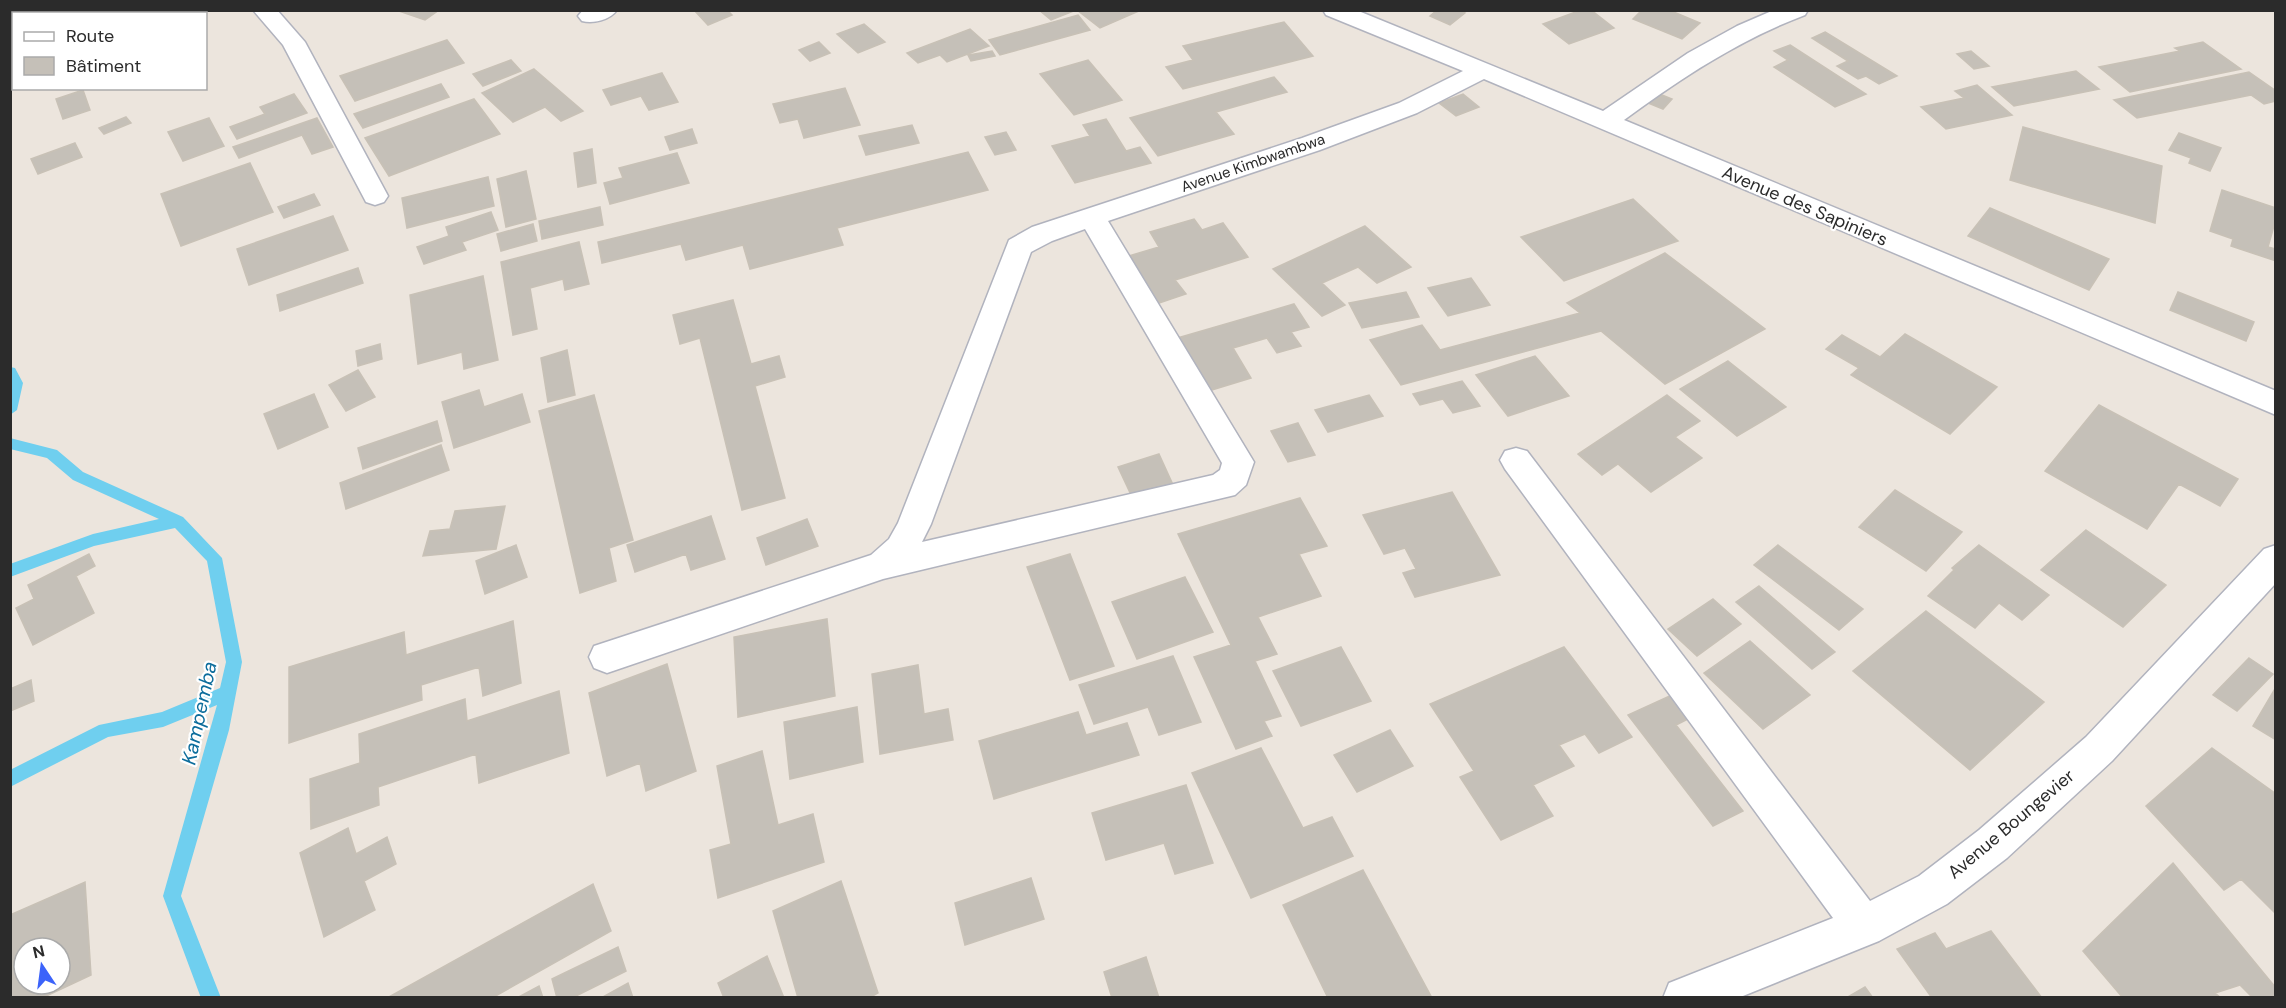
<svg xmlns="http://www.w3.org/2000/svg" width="2286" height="1008" font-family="'DM Sans',sans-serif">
<rect width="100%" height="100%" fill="#ece5dd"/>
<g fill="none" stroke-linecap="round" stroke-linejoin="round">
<!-- stream -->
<path fill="#6fcfef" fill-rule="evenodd" d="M10 367 15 368 23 383 17 410 10 415Z
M10 438 57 450 83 472 183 517 222 558 242 662 229 730 181 896 221 998H201L163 896 217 705 163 727 108 737 10 787V770L99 725 162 712 220 688 226 662 207 561 175 528 94 546 10 577V564L93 534 159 519 73 480 47 458 10 449Z"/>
</g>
<!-- building -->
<path fill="#c5c0b8" stroke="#c8c1b6" stroke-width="1.5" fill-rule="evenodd" d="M396 10H439L425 20Z
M694 10H727L732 15 708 25Z
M1039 10H1076L1051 20Z
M1077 10H1141L1100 28Z
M1437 10H1459L1465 13 1450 25 1430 16Z
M1581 10H1591L1614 28 1569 44 1543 24Z
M1642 10H1669L1700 23 1682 39 1633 19Z
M1078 15 1090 30 1000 55 989 40Z
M1284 22 1313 56 1183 89 1166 67 1193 60 1183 46Z
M864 24 885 42 858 53 837 34Z
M970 29 989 46 947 62 940 55 918 63 907 53Z
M1825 32 1897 76 1879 84 1866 76 1858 79 1837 66 1848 61 1812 38Z
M447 40 464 63 355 101 340 76Z
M819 42 830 53 810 61 799 50Z
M2203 42 2241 69 2130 92 2099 67 2180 51 2175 48Z
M1790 45 1866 94 1835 107 1774 67 1788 60 1774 51Z
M992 51 995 56 971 61 968 55Z
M1971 51 1989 66 1974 69 1957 54Z
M511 60 521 71 483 86 473 74Z
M1088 60 1122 100 1074 115 1040 74Z
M534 69 583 111 561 121 545 107 513 122 482 93Z
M2076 71 2099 89 2014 106 1992 87Z
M2249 72 2276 91V101L2264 104 2251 95 2137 118 2114 100Z
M662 73 678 102 649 110 641 96 611 105 603 90Z
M1274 77 1287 92 1216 112 1234 134 1158 156 1130 118Z
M441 84 449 97 363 128 354 114Z
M1977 85 2012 115 1946 129 1921 107 1964 98 1955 91Z
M845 88 860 125 804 138 798 119 780 123 773 104Z
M83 90 90 110 63 119 56 99Z
M1657 93 1672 99 1663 109 1648 103Z
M294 94 307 113 237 139 230 127 265 114 260 107Z
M1463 94 1479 107 1456 116 1439 103Z
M474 99 500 134 389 176 365 138Z
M126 117 131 123 104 134 99 128Z
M209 118 224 146 183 161 168 132Z
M317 118 333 147 312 154 302 135 239 158 233 147Z
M1106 119 1126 151 1140 147 1151 163 1075 183 1052 146 1090 136 1083 125Z
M912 125 919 143 866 155 859 136Z
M2023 127 2162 166 2155 223 2010 180Z
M692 129 697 143 670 150 665 137Z
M1006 132 1016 150 995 155 985 137Z
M2179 133 2221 148 2210 171 2189 163 2191 158 2169 150Z
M75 143 82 157 38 174 31 159Z
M592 149 596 183 578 187 574 153Z
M968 152 988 190 837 228 843 245 750 269 743 245 686 260 681 244 602 263 598 242Z
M677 153 689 183 610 204 604 183 623 178 619 168Z
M250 163 273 212 181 246 161 194Z
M526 171 536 219 506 227 497 179Z
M488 177 494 206 407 228 402 198Z
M2222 190 2276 208V219L2268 247 2276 249V261L2231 246 2233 239 2210 231Z
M314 194 320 205 284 218 278 207Z
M1633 199 1678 241 1564 281 1521 237Z
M600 207 603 225 542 239 539 221Z
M1990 208 2109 259 2089 290 1968 236Z
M491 212 498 230 462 242 466 250 424 264 417 247 449 236 446 227Z
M333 216 348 250 249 285 237 249Z
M1194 219 1202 230 1223 223 1248 257 1175 280 1186 294 1153 305 1122 258 1159 247 1150 232Z
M533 224 537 241 501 251 497 234Z
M1365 226 1411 267 1377 283 1358 267 1322 283 1345 305 1322 316 1273 269Z
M579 242 589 284 565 290 563 279 530 288 537 329 513 335 501 262Z
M1665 253 1765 329 1665 384 1601 331 1401 385 1370 340 1422 325 1440 350 1580 313 1567 303Z
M358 268 363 283 280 311 277 295Z
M483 276 498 360 464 369 462 352 418 364 410 295Z
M1471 278 1490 305 1448 316 1428 288Z
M1406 292 1419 317 1362 328 1349 303Z
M2178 292 2254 322 2246 341 2170 310Z
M733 300 751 364 779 356 785 377 755 386 785 498 742 510 700 338 680 344 673 315Z
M1294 304 1309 327 1291 332 1301 346 1277 353 1267 338 1233 348 1251 378 1205 392 1174 339Z
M1905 334 1997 387 1950 434 1851 375 1859 368 1826 349 1842 335 1880 357Z
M380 344 382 359 358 366 356 351Z
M567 350 575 395 548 402 541 358Z
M1535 356 1569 396 1508 416 1476 375Z
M1728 361 1786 407 1737 436 1680 389Z
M358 370 375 397 346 411 329 385Z
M1462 381 1480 406 1453 413 1443 399 1420 405 1413 394Z
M479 390 484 407 522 394 530 422 454 448 442 402Z
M314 394 328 427 278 449 264 414Z
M594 395 633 540 609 548 616 581 580 593 539 411Z
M1369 395 1383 416 1328 432 1315 410Z
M1667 395 1700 421 1675 437 1702 458 1651 492 1618 464 1602 475 1578 454Z
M2099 405 2238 479 2220 506 2179 484 2147 529 2045 471Z
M437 421 442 441 363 469 358 448Z
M1298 423 1315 455 1288 462 1271 431Z
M441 445 449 470 346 509 340 483Z
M1159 454 1174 487 1133 499 1118 467Z
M1895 490 1962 532 1926 571 1859 527Z
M1452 492 1500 575 1415 597 1403 573 1416 569 1405 548 1384 554 1363 515Z
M1300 498 1327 546 1299 554 1321 596 1258 617 1277 654 1255 661 1281 716 1264 721 1272 736 1236 749 1194 657 1231 645 1178 534Z
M505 506 496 549 423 556 430 531 450 529 455 511Z
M711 516 725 559 691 570 686 554 635 572 627 545Z
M807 519 818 546 766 565 757 538Z
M2086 530 2166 585 2123 627 2041 570Z
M516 545 527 577 485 594 476 561Z
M1778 545 1863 609 1839 630 1754 565Z
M1979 545 2049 595 2022 620 1999 603 1975 628 1928 596 1954 570 1952 568Z
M89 554 95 566 76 576 94 613 33 645 16 608 34 599 28 585Z
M1070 554 1114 666 1070 680 1027 567Z
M1185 577 1213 632 1137 659 1112 602Z
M1759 586 1835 652 1812 669 1736 602Z
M1713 599 1741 624 1697 656 1668 629Z
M1926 611 2044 702 1970 770 1853 671Z
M827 619 835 696 738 717 734 637Z
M513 621 521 683 483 696 479 667 421 685 422 700 289 743V667L404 632 406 655Z
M1750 641 1810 695 1763 729 1704 673Z
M1341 647 1371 701 1301 726 1273 671Z
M1564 647 1632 737 1599 753 1585 734 1559 745 1574 766 1533 785 1553 816 1501 840 1460 777 1474 771 1430 704Z
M1173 656 1201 722 1159 735 1148 707 1094 724 1079 685Z
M2249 658 2273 674 2237 711 2213 695Z
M667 664 696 771 646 791 640 763 607 776 589 693Z
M918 665 924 714 948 709 953 740 880 754 872 674Z
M31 680 34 701 10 711V689Z
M2276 687V740L2253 726Z
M559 691 569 753 479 783 476 754 378 787 379 805 311 829 310 779 360 763 359 734 465 699 467 721Z
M1672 695 1690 718 1676 725 1743 811 1713 826 1628 715Z
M857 707 863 762 790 779 784 722Z
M1078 712 1086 735 1127 723 1139 755 994 799 979 741Z
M1390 730 1413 766 1357 792 1334 755Z
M1261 748 1303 828 1332 817 1353 856 1251 898 1192 773Z
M2212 748 2276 794V914L2241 879 2224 890 2146 806Z
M762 751 778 825 813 814 824 862 718 898 710 850 731 844 717 766Z
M1186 785 1213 863 1175 874 1164 843 1106 860 1092 813Z
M348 828 356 854 387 837 396 864 364 881 375 910 324 937 300 853Z
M2173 863 2276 988V998H2253L2240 985 2215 993 2221 998H2123L2083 951Z
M1363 870 1432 998H1328L1283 905Z
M1031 878 1044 919 965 945 955 903Z
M841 881 878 993 869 998H798L773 911Z
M85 882 91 975 42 998H10V915ZM24 948H60V984H24Z
M593 884 611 931 492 998H387Z
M1991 931 2042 998H1932L1897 949 1935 933 1946 949Z
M618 947 626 971 572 998H557L552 979Z
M767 956 784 998H724L718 983Z
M1146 957 1159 998H1112L1104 972Z
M628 983 633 998H601Z
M539 986 543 998H517Z
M1865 987 1873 998H1846Z"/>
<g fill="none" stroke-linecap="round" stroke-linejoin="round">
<!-- street casing -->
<g stroke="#b1b3be" stroke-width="3">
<path id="street" d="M253 10H277L305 42 388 196 384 202 375 205 366 202 283 45Z
M583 10H617C610 20 593 24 582 21L578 16Z
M1323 10H1356L1603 111 1688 53 1737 26 1774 10H1808L1805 15C1739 40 1681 78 1624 120L2276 391V415L1484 79 1417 113 1320 150 1108 221 1254 462 1246 485 1235 495 883 579 607 673 594 668 589 657 594 646 871 555 889 539 898 523 1009 240 1032 227 1302 138 1399 103 1463 71 1326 15ZM1085 229 1222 463 1220 470 1213 475 922 542 931 524 1031 252 1052 241Z
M1516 448 1527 451 1870 901 1919 876 1979 830 2086 737 2264 549 2276 545V583L2112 761 2007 858 1947 904 1879 941 1738 998H1663L1669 983 1833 918 1505 469 1500 460 1505 451Z"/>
</g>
<!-- street -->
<use href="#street" fill="#fff" fill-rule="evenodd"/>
</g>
<g text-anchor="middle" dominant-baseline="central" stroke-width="4.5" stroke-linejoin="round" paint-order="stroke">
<!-- far-street labels -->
<g font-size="15" fill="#2b2b2b" stroke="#fff">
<text transform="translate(1253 163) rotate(-19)">Avenue Kimbwambwa</text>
</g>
<!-- street labels -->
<g font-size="18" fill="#2b2b2b" stroke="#fff">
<text transform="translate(1805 206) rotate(23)">Avenue des Sapiniers</text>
<text transform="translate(2011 824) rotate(-40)">Avenue Boungevier</text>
</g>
<!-- water labels -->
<g font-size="20" font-style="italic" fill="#0d6d9c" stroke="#fff">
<text transform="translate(199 713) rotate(-78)">Kampemba</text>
</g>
</g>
<!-- border -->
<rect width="2286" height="1008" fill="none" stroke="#2b2b2b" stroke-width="24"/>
<!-- legend -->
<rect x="12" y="12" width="195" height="78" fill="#ffffff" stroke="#aaaaaa" stroke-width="1.5"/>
<rect x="24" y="32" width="30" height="9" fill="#ffffff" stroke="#aaaaaa" stroke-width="1.5"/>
<text x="66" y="42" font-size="18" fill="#2b2b2b">Route</text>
<rect x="24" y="57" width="30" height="18" fill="#c5c0b8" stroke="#aaaaaa" stroke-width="1.5"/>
<text x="66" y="72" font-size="18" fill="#2b2b2b">Bâtiment</text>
<!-- north arrow -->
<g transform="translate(42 966) rotate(347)"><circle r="28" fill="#ffffff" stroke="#aaaaaa" stroke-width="1.5"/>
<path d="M0-4.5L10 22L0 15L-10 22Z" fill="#3c63fa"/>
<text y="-9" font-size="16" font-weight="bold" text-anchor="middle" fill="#2b2b2b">N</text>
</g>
</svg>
